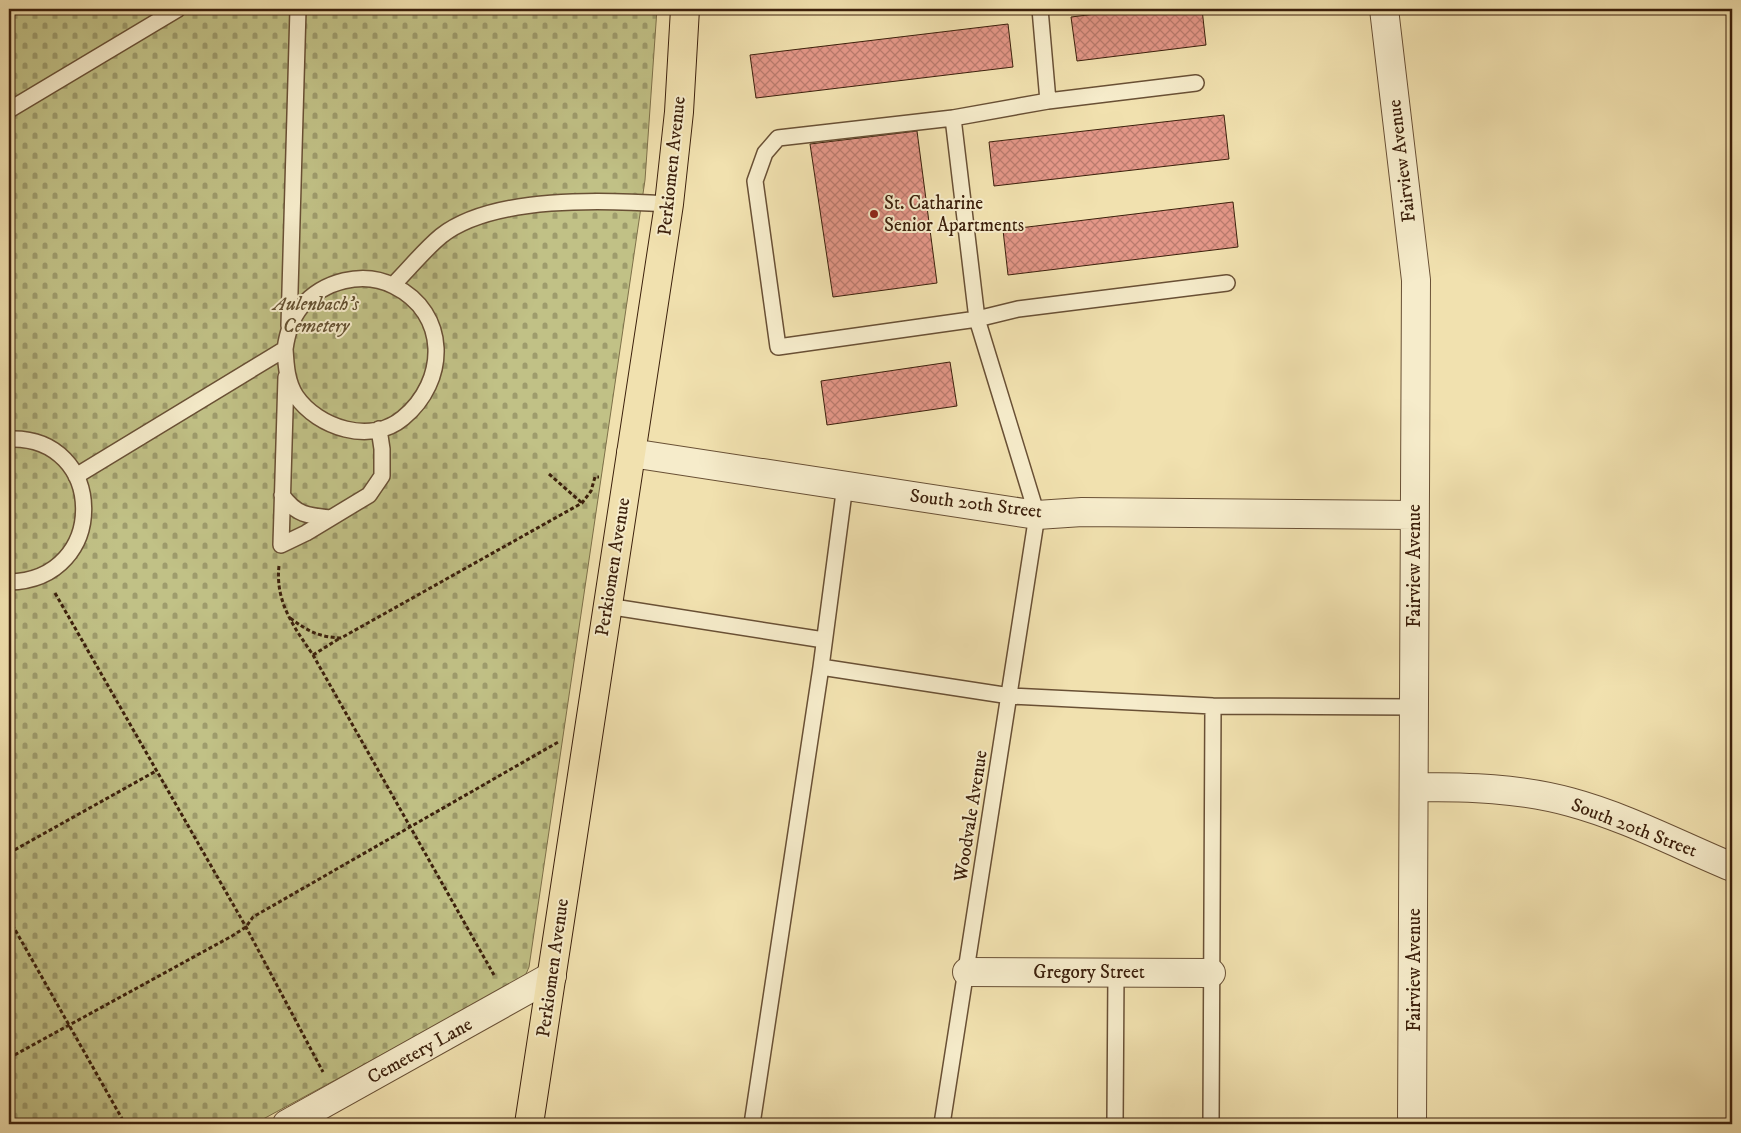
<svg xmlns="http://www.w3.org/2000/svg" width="1741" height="1133" font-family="'IM FELL DW Pica',serif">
<defs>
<pattern id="cemetery-stones" width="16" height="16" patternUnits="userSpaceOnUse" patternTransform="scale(1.25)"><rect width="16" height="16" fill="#c1c186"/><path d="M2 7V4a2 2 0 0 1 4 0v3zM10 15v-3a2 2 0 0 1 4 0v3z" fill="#9e9c6c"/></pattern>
<pattern id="building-cross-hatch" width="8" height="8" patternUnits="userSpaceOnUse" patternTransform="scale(1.25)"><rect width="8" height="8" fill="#e49788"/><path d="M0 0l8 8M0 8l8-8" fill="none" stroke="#ba7b6e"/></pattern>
</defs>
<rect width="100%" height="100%" fill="#f1e1af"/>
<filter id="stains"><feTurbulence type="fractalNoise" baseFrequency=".004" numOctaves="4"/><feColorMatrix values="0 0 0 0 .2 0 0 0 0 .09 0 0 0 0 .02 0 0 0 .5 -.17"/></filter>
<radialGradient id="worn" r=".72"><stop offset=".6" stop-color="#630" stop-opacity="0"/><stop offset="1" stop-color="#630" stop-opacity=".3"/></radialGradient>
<!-- cemetery -->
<path fill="url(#cemetery-stones)" stroke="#7e7049" d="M9 9H657L645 180 529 967 526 974 518 981 254 1124H9Z"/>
<!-- building -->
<path fill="url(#building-cross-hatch)" stroke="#3c200c" d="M1137 9H1202L1206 45 1077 61 1071 17Z
M1008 24 1013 67 756 98 750 55Z
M1224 115 1229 159 994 186 989 142Z
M917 131 937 283 833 297 810 144Z
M1233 202 1238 247 1008 275 1003 230Z
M950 362 957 406 827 425 821 381Z"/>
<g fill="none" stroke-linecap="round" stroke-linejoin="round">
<!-- service casing -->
<g stroke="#695035" stroke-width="18">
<path id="service" d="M1048 101 1196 83
M9 110 178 9
M953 118 778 138 765 153 755 181 778 347 977 319 1018 309 1227 283
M393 285C409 269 424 250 441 236 493 195 606 200 669 204
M289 326 298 9
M286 377 281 545 306 533 369 495 382 476V449L379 429
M9 439C107 435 110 580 9 582
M76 476 285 349C287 335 291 319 301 307 323 281 363 270 394 286 449 313 448 381 403 418 371 445 318 428 296 396 287 382 286 366 285 349
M282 495C296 515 308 516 331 518
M607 606 824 640
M821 667 1010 696 1213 706 1413 707
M752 1124 821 667 845 485
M942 1124 1037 515 977 319 953 118 1048 101 1040 9
M1115 1124 1116 972
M1211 1124 1213 706"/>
</g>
<!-- minor casing -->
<g stroke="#695035" stroke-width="30">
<path id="minor" d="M1384 9 1416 280 1412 1124
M631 453 1037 515 1082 512 1414 515
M1415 787C1468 787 1519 788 1570 802 1626 817 1679 845 1732 867
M967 972 1211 973
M287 1124 552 976"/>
</g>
<!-- primary casing -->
<g stroke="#3c200c" stroke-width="30">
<path id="primary" d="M529 1124 669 204 679 112 685 9"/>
</g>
<!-- path -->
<path stroke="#3c200c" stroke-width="3" stroke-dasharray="4 2.5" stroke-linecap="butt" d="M549 474 582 503
M279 566C275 602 294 627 313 655L494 975
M55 593 246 927 323 1072
M290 618C308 631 318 637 341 638L582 503 591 491 595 477H599
M313 655 340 638
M9 853 156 771
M9 919 125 1124
M9 1058 232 936 246 927 253 917 560 741"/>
<!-- service -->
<use href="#service" stroke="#f6eccb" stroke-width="15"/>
<!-- minor -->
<use href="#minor" stroke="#f6eccb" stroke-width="28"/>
<!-- primary -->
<use href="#primary" stroke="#f1e1af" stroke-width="28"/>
</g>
<!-- markers -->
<circle fill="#8f2418" stroke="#f6eccb" stroke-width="2" cx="874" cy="214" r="5"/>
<g text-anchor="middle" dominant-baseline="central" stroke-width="4" stroke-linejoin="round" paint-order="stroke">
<!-- street labels -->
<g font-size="19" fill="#3c200c" stroke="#f6eccb">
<text transform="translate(1402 161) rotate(-97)">Fairview Avenue</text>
<text transform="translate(672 166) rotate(-84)">Perkiomen Avenue</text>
<text transform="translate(976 504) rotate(7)">South 20th Street</text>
<text transform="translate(1414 566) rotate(-90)">Fairview Avenue</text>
<text transform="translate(613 567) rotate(-81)">Perkiomen Avenue</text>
<text transform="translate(971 816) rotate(-81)">Woodvale Avenue</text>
<text transform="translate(1634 828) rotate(21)">South 20th Street</text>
<text transform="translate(553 968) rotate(-82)">Perkiomen Avenue</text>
<text transform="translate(1414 970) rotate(-90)">Fairview Avenue</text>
<text x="1089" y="972">Gregory Street</text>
<text transform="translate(420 1051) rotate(-29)">Cemetery Lane</text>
</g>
<!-- poi labels -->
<g font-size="19" fill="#3c200c" stroke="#f6eccb" text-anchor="start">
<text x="884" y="203">St. Catharine<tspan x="884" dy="22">Senior Apartments</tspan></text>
</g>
<!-- park labels -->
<g font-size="19" font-style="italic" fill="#645031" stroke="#f6eccb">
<text x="316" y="304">Aulenbach's<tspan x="316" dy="22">Cemetery</tspan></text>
</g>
</g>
<!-- margin -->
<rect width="1741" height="1133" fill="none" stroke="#f1e1af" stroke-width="30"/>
<rect x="10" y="10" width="1721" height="1113" fill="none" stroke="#3c200c" stroke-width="2.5"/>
<rect x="15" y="15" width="1711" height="1103" fill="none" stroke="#3c200c"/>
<rect width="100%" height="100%" filter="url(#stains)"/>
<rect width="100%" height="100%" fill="url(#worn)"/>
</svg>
